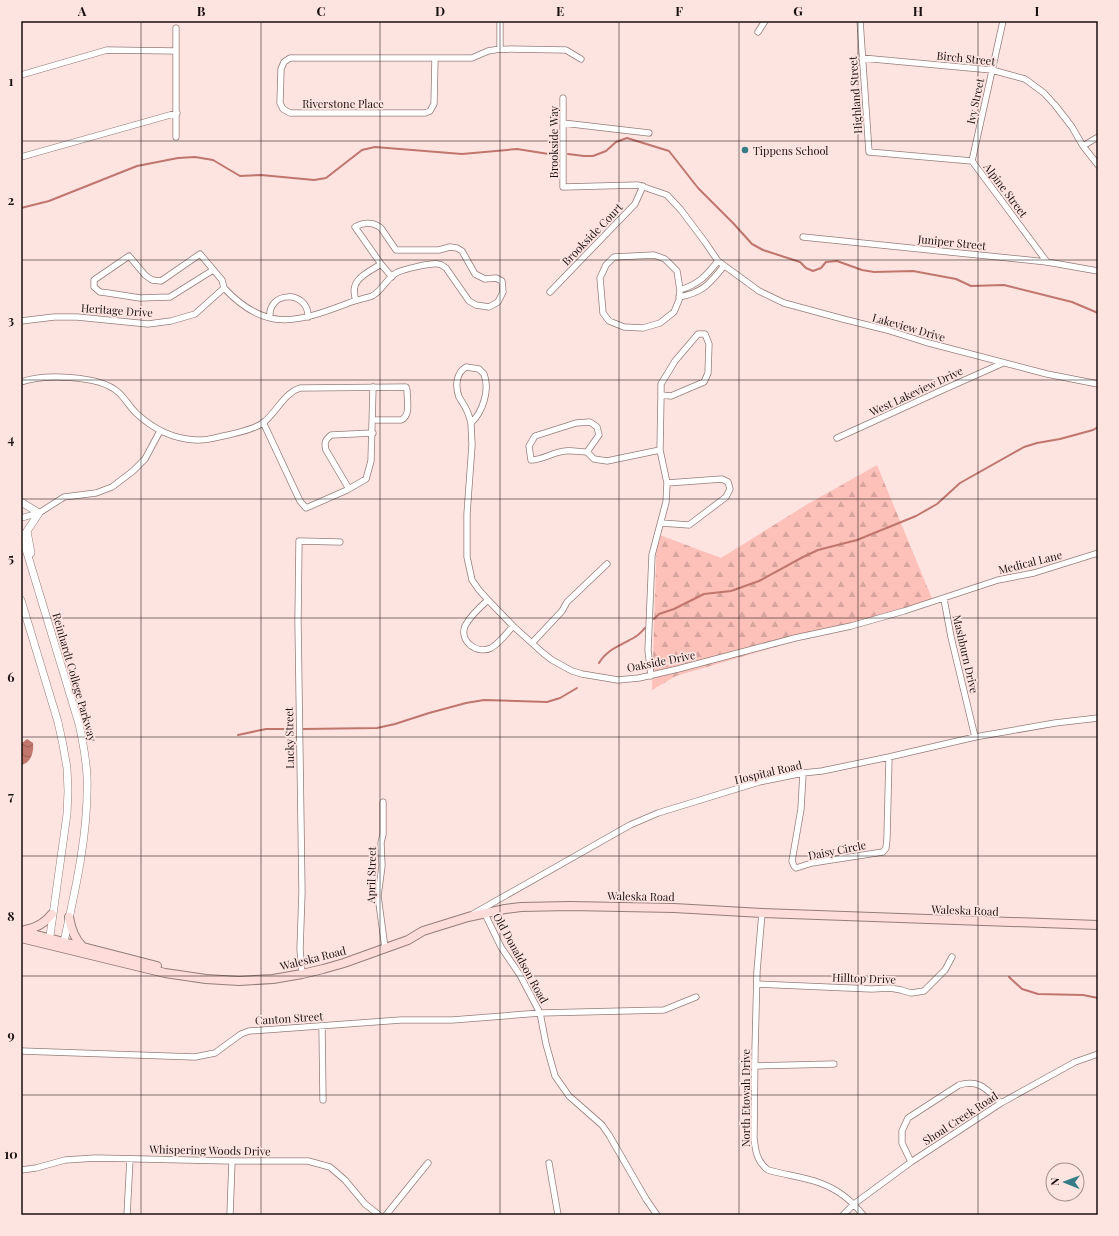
<svg xmlns="http://www.w3.org/2000/svg" width="1119" height="1236" font-family="'Playfair Display',serif">
<defs>
<pattern id="forest-firs" width="22" height="20" patternUnits="userSpaceOnUse"><rect width="22" height="20" fill="#fdc1b9"/><path d="M5 1l3.5 6h-7zM16 11l3.5 6h-7z" fill="#d8a59e"/></pattern>
<pattern id="water-waves" width="16" height="10" patternUnits="userSpaceOnUse"><rect width="16" height="10" fill="#c0756d"/><path d="M0 5q4-4 8 0t8 0" fill="none" stroke="#9b5f58"/></pattern>
</defs>
<rect width="100%" height="100%" fill="#fee4e1"/>
<!-- forest -->
<path fill="url(#forest-firs)" d="M877 465 933 601 676 676 652 690 657 534 721 558 806 505Z"/>
<!-- water -->
<path fill="url(#water-waves)" d="M27 739 33 743C34 752 31 763 21 765V744Z"/>
<g fill="none" stroke-linecap="round" stroke-linejoin="round">
<!-- stream -->
<path stroke="#c0756d" stroke-width="2" d="M568 154 584 156H593L606 151 616 142 627 138 669 151 698 188 733 223 752 244 763 250 800 262 806 268 813 271 821 268 826 262 837 261 862 270 874 272 913 271 956 279 971 286 1004 285 1072 302 1098 313
M21 208 49 201 137 166 178 158 195 157 213 160 240 176 261 175 314 180 326 178 362 150 375 147 462 154 517 149 555 155
M654 619 659 614 674 609 704 594 731 591 759 581 803 557 818 550 857 540 916 516 937 504 960 483 1024 447 1037 443 1060 439 1093 430 1098 427
M599 663C607 649 622 645 635 637 639 635 642 631 645 628
M303 729 377 728 395 724 429 713 466 703 484 700 547 702 560 698 577 688
M238 735 266 729H294
M1009 977 1022 989 1038 994 1083 995 1098 998"/>
<!-- minor casing -->
<g stroke="#947d7a" stroke-width="7">
<path id="minor" d="M860 21 869 152 972 161 1047 262
M176 28V137
M758 32 765 21
M500 49V21
M435 58 434 104 430 111 425 113H290L283 109 280 103 281 69 284 62 290 58H472L488 51 500 49 566 50 581 59
M862 58 992 70 1025 79 1044 93 1055 105 1072 127 1083 146 1098 165
M21 75 107 50 176 51
M563 98V187L638 185 667 195 681 210 705 242 718 261 759 291 784 303 843 319 887 330 925 342 1047 374 1098 384
M563 123 649 133
M1083 146 1098 137
M21 157 177 113
M972 161 1003 21
M803 237 1047 262 1098 271
M654 255 665 259 677 271 680 290 679 300 674 312 660 323 643 328 624 327 609 321 603 313 600 278 606 265 614 257Z
M224 288C265 332 296 323 346 304 354 300 364 299 372 296 381 292 387 278 396 273 403 269 431 263 438 264 441 264 443 266 446 268L469 301 476 305 489 307 498 302 503 292 502 281 496 278 485 279 475 274 462 251 457 248 450 247 439 250H396L381 228C373 222 364 222 355 227L381 264 392 277
M680 290C699 284 706 276 718 261
M550 292 635 204 643 186
M679 297C704 292 709 284 724 266
M356 300C348 280 367 273 381 264
M270 318C267 290 309 290 308 317
M21 321 54 317H77L148 324 171 321 195 314 224 288 222 280 200 254 161 281 152 280 145 275 129 256 94 280V287L100 292 108 293 140 298 170 297 213 270
M698 334H705L709 344 708 373 704 382 671 396 661 395V384L675 361Z
M466 367 479 369 484 374C490 389 483 412 471 423 470 419 469 415 467 411 465 406 462 402 459 397 455 386 456 373 466 367Z
M21 382C44 374 99 375 118 392 125 398 129 406 136 413 152 428 173 439 196 440 207 441 217 437 228 435 240 432 252 430 263 423 276 413 284 393 300 388L406 387 407 390C407 400 411 416 401 420H373
M263 422 300 501 306 508 347 490 366 479 371 461 373 387
M590 422 597 427 599 435 587 452C580 452 572 450 565 451 553 452 543 460 531 460L529 446 535 436 576 423Z
M471 423 472 445 467 514V557L472 580 479 590 488 600 513 626 543 653 552 660 572 671 582 674 618 680 639 678 678 669 795 638 851 626 904 611 998 580 1034 573 1098 553
M837 438 938 392 1003 363
M587 452 594 459 607 461 660 450
M349 489 326 450C324 443 325 440 331 435L373 433
M21 518 39 513 64 497 96 493 112 487 133 471 145 459 160 431
M661 523 689 525 726 497 730 489 728 482 722 479 667 483
M944 599 951 637 975 737
M488 600C480 607 470 616 465 626 459 641 477 655 491 648 500 643 507 633 513 626
M532 643 562 611 567 602 607 564
M651 676 648 650 652 555 666 502 667 483 660 450 661 395
M803 773 801 809 792 861 794 866 796 868 812 863 831 860 883 852 886 848 887 838 889 757
M383 802V834L381 843 382 866 378 896 385 948
M762 913 757 971 755 1051 754 1137C755 1150 757 1162 768 1170 785 1175 804 1177 820 1183 837 1189 852 1201 863 1215
M473 914 630 825 658 813 759 782 803 773 822 771 889 757 975 737 1055 723 1098 718
M485 914 501 947 520 975 540 1013 546 1044 555 1076 569 1096 602 1125 609 1135 646 1199 657 1215
M302 974 300 949 302 892 298 621 299 541 340 542
M757 984 872 989 890 988 901 990 911 993 924 991 945 970 952 957
M322 1026 323 1100
M21 1051 195 1057 215 1053 241 1034 249 1031 401 1020H452L540 1013 664 1010 696 997
M755 1066 834 1064
M911 1162 902 1143V1131L908 1118 959 1085C980 1079 987 1090 1001 1103
M549 1163 558 1215
M21 1170 36 1168 65 1160 96 1158 232 1161H308L330 1167 345 1180 365 1204 379 1215
M127 1215 130 1159
M230 1215 232 1161
M386 1215 428 1163
M843 1215 854 1204 911 1162 1001 1103 1075 1062 1098 1054"/>
</g>
<!-- tertiary casing -->
<g stroke="#947d7a" stroke-width="8">
<path id="tertiary" d="M21 502 39 513 27 531 31 553
M21 533 79 724C83 742 86 759 87 776 89 832 75 892 63 946
M21 600 58 722 63 745 67 768 68 791 67 814 49 943"/>
</g>
<!-- secondary casing -->
<g stroke="#947d7a" stroke-width="10">
<path id="secondary" d="M69 917C71 929 74 938 82 946
M25 930C37 928 45 923 52 914
M21 931 157 966
M21 938 165 973 206 979 239 981 273 979 302 974 323 969 344 963 408 940 423 931 468 917 505 909 521 907 570 906 674 908 762 913 1098 925"/>
</g>
<!-- minor -->
<use href="#minor" stroke="#fff" stroke-width="5.5"/>
<!-- tertiary -->
<use href="#tertiary" stroke="#fff" stroke-width="7"/>
<!-- secondary -->
<use href="#secondary" stroke="#fddcd9" stroke-width="8"/>
</g>
<!-- grid -->
<path fill="none" stroke="#191110" stroke-width="1" stroke-opacity="0.55" d="M141 21V1215M261 21V1215M380 21V1215M500 21V1215M619 21V1215M739 21V1215M858 21V1215M978 21V1215M21 141H1098M21 260H1098M21 380H1098M21 499H1098M21 618H1098M21 737H1098M21 856H1098M21 976H1098M21 1095H1098"/>
<!-- markers -->
<circle fill="#357d86" stroke="#fee4e1" stroke-width="1.5" cx="745" cy="150" r="4"/>
<g text-anchor="middle" dominant-baseline="central" stroke-width="3.5" stroke-linejoin="round" paint-order="stroke">
<!-- street labels -->
<g font-size="11" fill="#191110" stroke="#fee4e1">
<text transform="translate(966 58) rotate(6)">Birch Street</text>
<text transform="translate(855 95) rotate(-94)">Highland Street</text>
<text transform="translate(975 101) rotate(-78)">Ivy Street</text>
<text x="343" y="103">Riverstone Place</text>
<text transform="translate(553 142) rotate(-90)">Brookside Way</text>
<text transform="translate(1006 190) rotate(53)">Alpine Street</text>
<text transform="translate(592 234) rotate(-46)">Brookside Court</text>
<text transform="translate(952 242) rotate(6)">Juniper Street</text>
<text transform="translate(117 310) rotate(4)">Heritage Drive</text>
<text transform="translate(909 327) rotate(16)">Lakeview Drive</text>
<text transform="translate(916 391) rotate(-25)">West Lakeview Drive</text>
<text transform="translate(1030 562) rotate(-14)">Medical Lane</text>
<text transform="translate(966 654) rotate(77)">Mashburn Drive</text>
<text transform="translate(661 661) rotate(-11)">Oakside Drive</text>
<text transform="translate(75 677) rotate(74)">Reinhardt College Parkway</text>
<text transform="translate(289 738) rotate(-91)">Lucky Street</text>
<text transform="translate(768 772) rotate(-13)">Hospital Road</text>
<text transform="translate(837 850) rotate(-11)">Daisy Circle</text>
<text transform="translate(371 875) rotate(-89)">April Street</text>
<text transform="translate(641 896) rotate(1)">Waleska Road</text>
<text transform="translate(965 910) rotate(2)">Waleska Road</text>
<text transform="translate(313 958) rotate(-14)">Waleska Road</text>
<text transform="translate(521 958) rotate(61)">Old Donaldson Road</text>
<text transform="translate(864 978) rotate(2)">Hilltop Drive</text>
<text transform="translate(289 1018) rotate(-4)">Canton Street</text>
<text transform="translate(745 1098) rotate(-90)">North Etowah Drive</text>
<text transform="translate(960 1118) rotate(-33)">Shoal Creek Road</text>
<text transform="translate(210 1150) rotate(1)">Whispering Woods Drive</text>
</g>
<!-- poi labels -->
<g font-size="11" fill="#191110" stroke="#fee4e1" text-anchor="start">
<text x="753" y="150">Tippens School</text>
</g>
</g>
<!-- border -->
<rect width="1119" height="1236" fill="none" stroke="#fee4e1" stroke-width="44"/>
<!-- north arrow -->
<g transform="translate(1065 1182) rotate(271)"><circle r="19" fill="#fee4e1" stroke="#a2908d"/>
<path d="M0-3L7 15L0 10L-7 15Z" fill="#357d86"/>
<text y="-6" font-size="11" font-weight="bold" text-anchor="middle" fill="#191110">N</text>
</g>
<rect x="22" y="22" width="1075" height="1192" fill="none" stroke="#191110" stroke-width="1.5"/>
<g font-size="13" text-anchor="middle" font-weight="bold" fill="#191110">
<text x="82" y="16">A</text>
<text x="201" y="16">B</text>
<text x="321" y="16">C</text>
<text x="440" y="16">D</text>
<text x="560" y="16">E</text>
<text x="679" y="16">F</text>
<text x="798" y="16">G</text>
<text x="918" y="16">H</text>
<text x="1037" y="16">I</text>
<text x="11" y="86">1</text>
<text x="11" y="205">2</text>
<text x="11" y="325">3</text>
<text x="11" y="444">4</text>
<text x="11" y="563">5</text>
<text x="11" y="682">6</text>
<text x="11" y="801">7</text>
<text x="11" y="921">8</text>
<text x="11" y="1040">9</text>
<text x="11" y="1159">10</text>
</g>
</svg>
